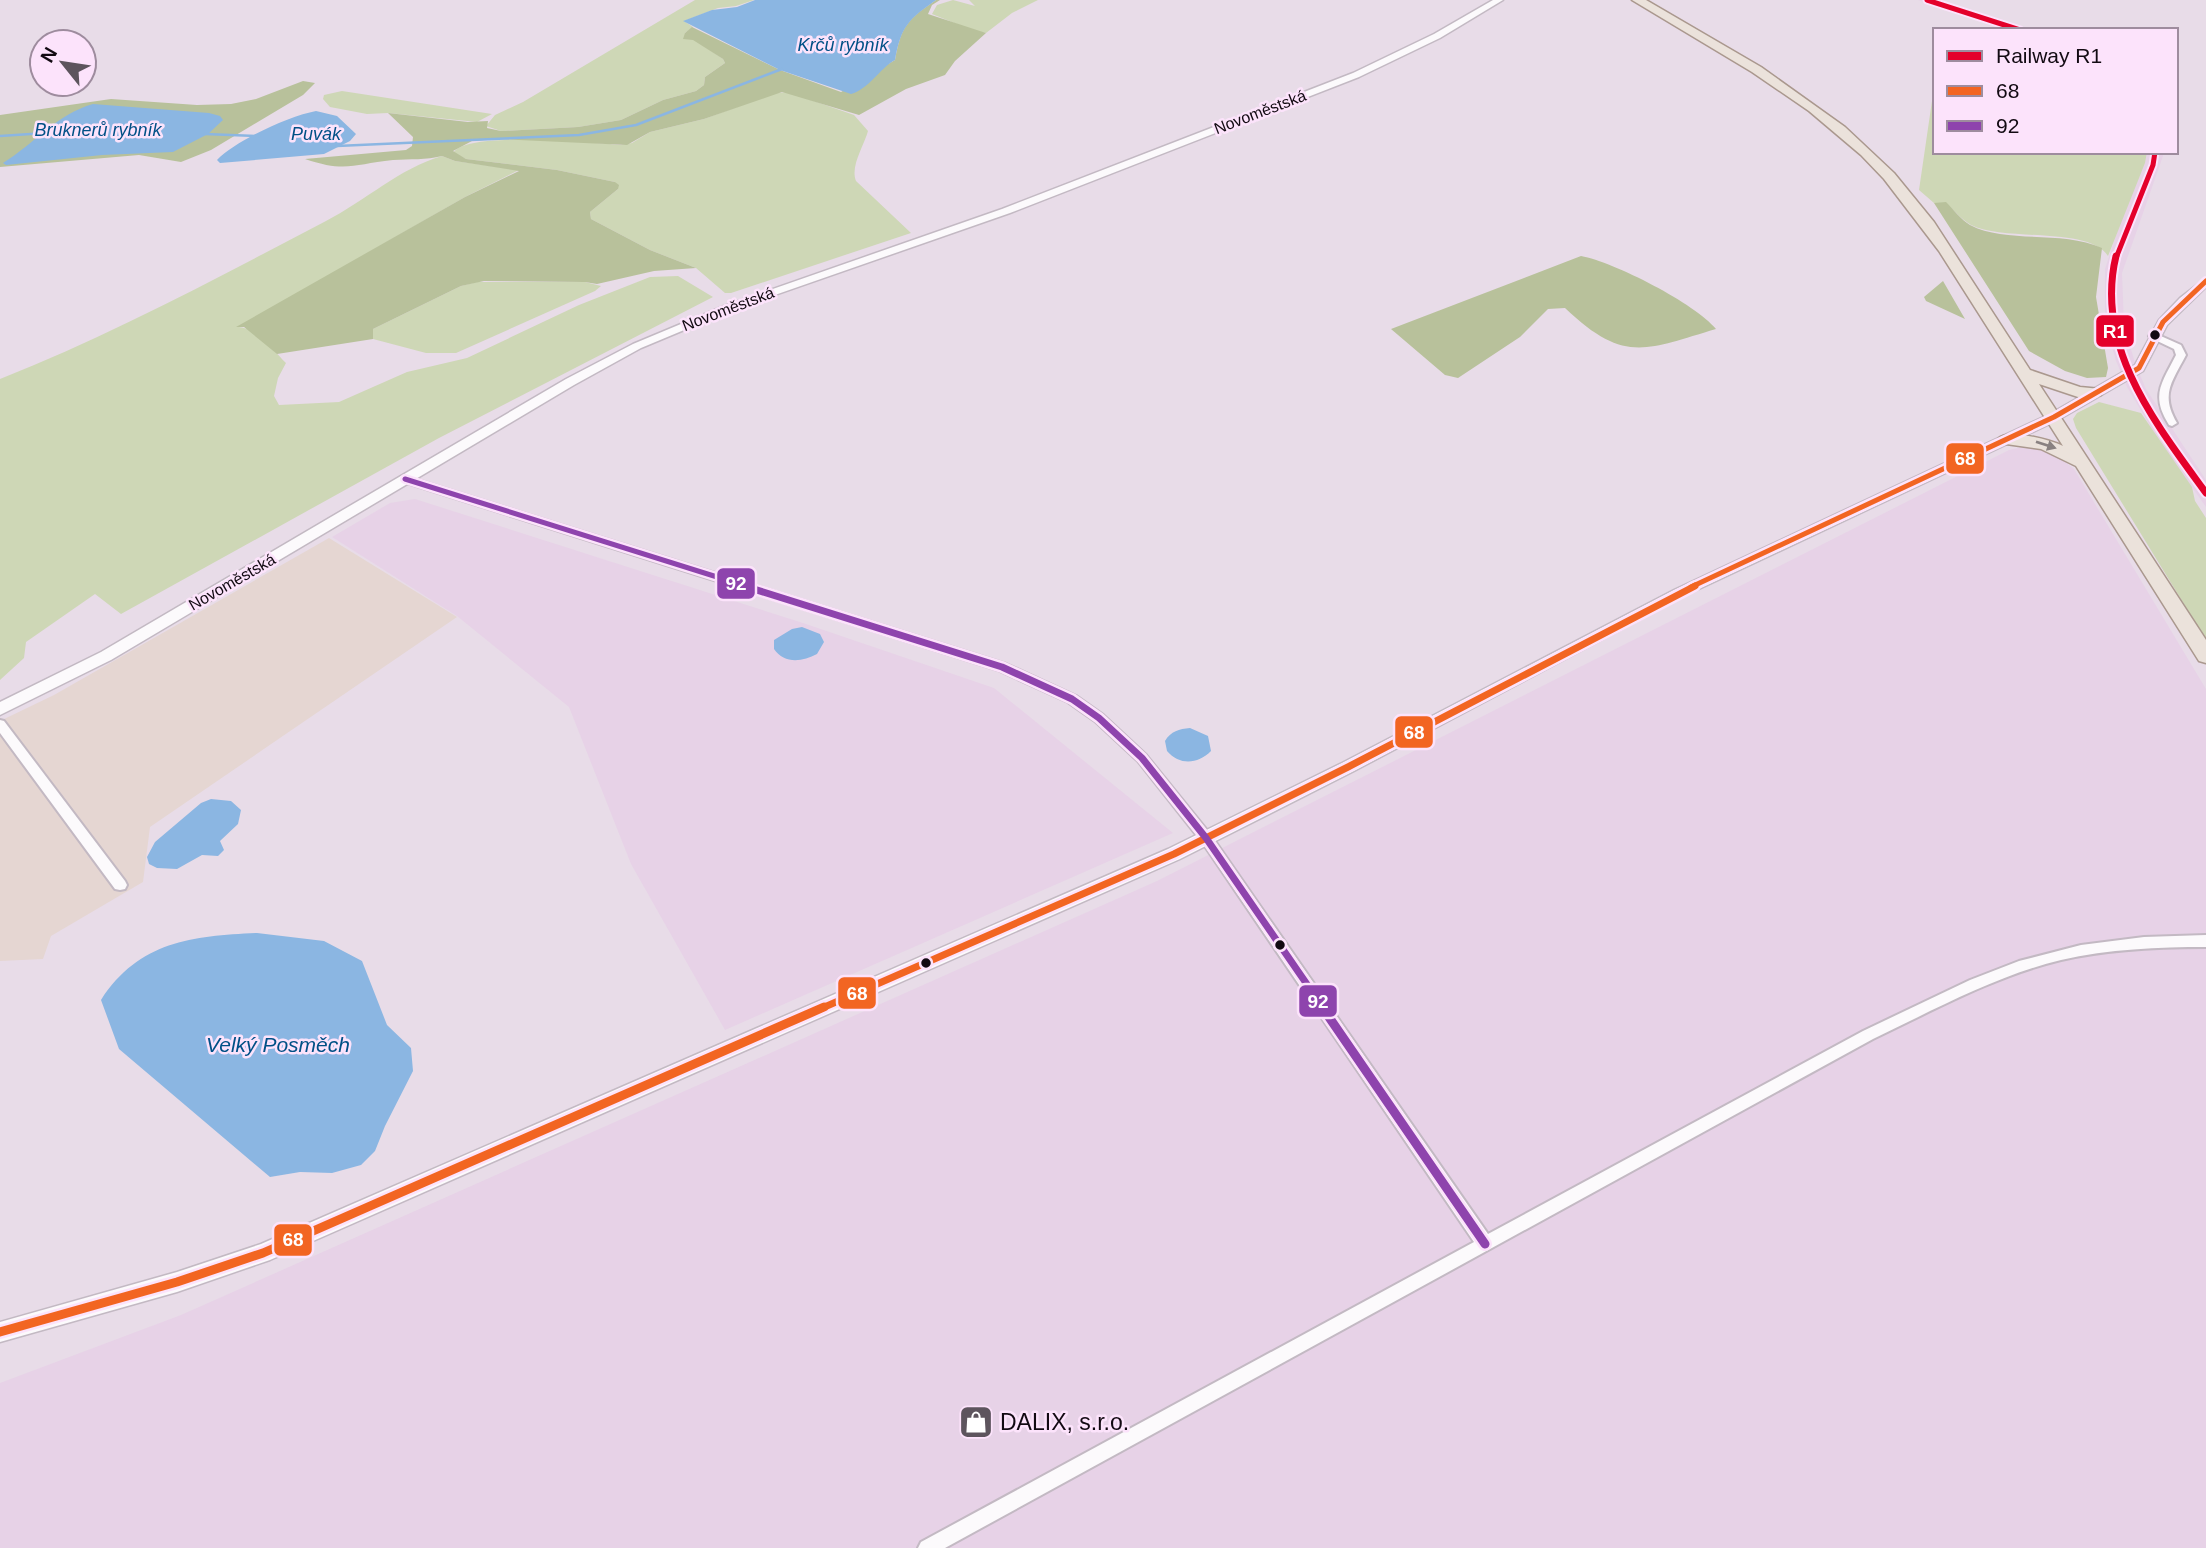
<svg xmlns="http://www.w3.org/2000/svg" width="2206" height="1548" font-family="Helvetica,sans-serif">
<rect width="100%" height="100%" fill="#e8dce8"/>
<!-- commercial -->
<path fill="#e5d6d2" d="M329 538 457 617 150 827 143 882 51 936 43 959 0 961V721L54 695Z"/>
<!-- built -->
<path fill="#e7d2e7" d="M1918 0H1936L2027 30H2012Z
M2147 152H2163V156L2122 273 2124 324 2135 363 2146 389 2206 480V507L2161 444 2127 387 2116 361 2105 321V269L2120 223 2145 163Z
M2022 447 2041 450 2060 458 2074 469 2206 689V1548H0V1383L181 1315 1157 881 2009 450Z
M415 499 803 623 994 688 1173 833 725 1030 631 864 569 707 457 616 332 537 390 503Z"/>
<!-- green -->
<path fill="#ced7b6" d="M695 0H754L736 6 718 8 684 21 693 27 685 33 723 59 725 63 705 77 704 85 696 91 663 100 621 120 578 127 501 131 486 126 495 115 523 102Z
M953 0 975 6 969 0H1038L1012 13 986 33 974 31 932 14 937 5Z
M342 91 492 114 477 122 388 113 367 114 330 107 323 99 324 95Z
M788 92 854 115 868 131C864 146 850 166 856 181L911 233 731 293H725L696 268 650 250 591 219 590 212 618 189 615 182 557 170 466 159 453 153C466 130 592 143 621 145L632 143 650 132 704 119 775 93Z
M1933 94 1935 152H2147L2145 163 2108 256C2088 226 2005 242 1971 225 1962 220 1953 209 1946 203H1934L1919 190Z
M442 156 455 161 519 170 465 197 239 327C256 328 274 351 286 363L278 378 274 396 279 405 339 402 407 372 467 358 579 305 650 277 678 276 713 297 439 438 121 614 95 594 26 642 24 658 0 680V379C113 334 219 277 326 221 365 201 400 168 442 156Z
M477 282H585L601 286 595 291 456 353H426L373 339V329L461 286Z
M2099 402 2141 413 2192 487 2195 501 2206 518V640L2076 428 2073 419 2077 413Z"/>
<!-- forest -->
<path fill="#b8c19b" d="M936 0H940L932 5 928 14 986 33 955 61 945 75 906 89 859 115 782 92 704 119 650 132 627 145 496 139 472 141 453 151 466 159 557 170 615 182 619 185 618 189 590 212 591 219 650 250 696 268 654 271 597 284 585 282 484 281 461 286 373 329V339L277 354 244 327H236L465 197 519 171 455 161 442 156C426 160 410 159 393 160 354 164 346 173 305 159L406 150 412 146 413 137 388 113 468 122 488 121 487 128 501 131 578 127 621 120 663 100 696 91 704 85 705 77 725 63 723 59 693 40 683 39 685 33 692 27 780 70 841 92 895 60C901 26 908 19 936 0Z
M303 81 315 83 303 95 211 150 181 162 139 155 0 167V115L111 99 197 105 231 104 256 99Z
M1946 202C1953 209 1961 220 1970 225 2006 244 2063 230 2102 248L2096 297 2108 368 2106 377 2087 378 2065 371 2029 351 1934 203Z
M1581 256C1614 262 1696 304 1716 329 1645 350 1624 364 1565 308L1548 309 1520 337 1458 378 1445 375 1391 329Z
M1943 281 1965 319 1926 301 1924 297Z"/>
<!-- water -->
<path fill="#8bb6e2" d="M755 0H936C909 19 901 26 895 60 879 69 869 89 851 94L780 70 683 21 712 10 737 7Z
M93 104 209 113 220 116 223 120 208 134 173 152 102 155 6 165 3 163C34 144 57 114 93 104Z
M316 111 337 116 356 134 350 141 324 154 220 163 217 160C235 141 289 116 316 111Z
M802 627 820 634 824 642 817 654C802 662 784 664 774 649V640L792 629Z
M1190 728 1208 736 1211 751C1198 764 1180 766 1167 751L1165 741C1171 731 1179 729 1190 728Z
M211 799 231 801 241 810 238 824 220 841 224 850 218 856 202 855 177 869 157 868 149 864 147 857 155 842 201 803Z
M257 933 324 941 362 961 387 1025 411 1048 413 1071 385 1126 375 1151 361 1165 332 1173 300 1172 270 1177 119 1049 101 1000C139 941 193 936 257 933Z"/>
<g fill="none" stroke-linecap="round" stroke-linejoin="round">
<!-- stream -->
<path stroke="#8bb6e2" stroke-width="2.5" d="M205 134 259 136
M0 136 46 133
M337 146 579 135 636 125 782 69"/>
<!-- minor casing -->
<g stroke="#c3b9c3" stroke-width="4">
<path id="minor" d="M2154 333 2181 345 2186 355C2172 382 2160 394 2177 423L2172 426 2169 425C2150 395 2162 383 2176 355L2174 349 2151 338 2149 336Z
M405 476 1006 664 1076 696 1103 715 1146 755 1210 834 1488 1234 1863 1031 1970 980 2019 961 2081 945 2144 937 2206 935V947C2158 947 2109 949 2061 960 1995 976 1934 1010 1873 1039L945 1548H918L921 1542 1474 1242 1202 842 1138 761 1095 721 1068 702 998 670 401 481V477Z
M0 720 4 721 125 881 127 885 125 889 120 890 115 889 0 733Z"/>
</g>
<!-- tertiary casing -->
<g stroke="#c3b9c3" stroke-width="3">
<path id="tertiary" d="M1493 0H1503L1440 38 1359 77 1010 213 732 310 641 348 574 385 111 660 0 715V702L101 652 566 379 633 344 724 306 1002 209 1353 73 1434 34Z
M2206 278V287L2167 325 2143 371 2058 420 1684 596 1354 771 1180 859 270 1260 177 1292 0 1342V1322L177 1272 261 1244 1168 849 1342 763 1674 590 2050 414 2135 365 2159 320 2180 298Z"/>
</g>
<!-- primary casing -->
<g stroke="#aa988e" stroke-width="3">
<path id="primary" d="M1632 0H1646L1761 67 1845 127 1894 173 1934 222 2030 370 2080 387 2101 389 2103 392 2101 395 2078 397 2039 384 2206 640V663L2199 661 2076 466 2041 449 2006 444 1998 439C2008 428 2050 440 2063 446L1939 251 1884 179 1861 155 1809 111 1752 72Z"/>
</g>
<!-- minor -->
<use href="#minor" fill="#fcfafc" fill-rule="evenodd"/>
<!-- tertiary -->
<use href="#tertiary" fill="#fcfafc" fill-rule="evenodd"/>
<!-- primary -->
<use href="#primary" fill="#ebe2db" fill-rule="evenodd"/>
<!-- bus-1-far2 casing -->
<g stroke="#fce3fb" stroke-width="10">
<path id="bus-1-far2" d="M1691 587 2054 417 2139 368 2163 322 2206 281"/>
</g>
<!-- bus-1-far1 casing -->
<g stroke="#fce3fb" stroke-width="12">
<path id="bus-1-far1" d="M820 1009 1174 854 1348 767 1695 586"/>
</g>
<!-- bus-1 casing -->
<g stroke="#fce3fb" stroke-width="14">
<path id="bus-1" d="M0 1332 177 1282 263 1253 824 1007"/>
</g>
<!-- bus-2-far2 casing -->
<g stroke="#fce3fb" stroke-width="10">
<path id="bus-2-far2" d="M405 479 749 587"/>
</g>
<!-- bus-2-far1 casing -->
<g stroke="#fce3fb" stroke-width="12">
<path id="bus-2-far1" d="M744 586 1002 667 1072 699 1099 718 1142 758 1206 838 1324 1009"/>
</g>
<!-- bus-2 casing -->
<g stroke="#fce3fb" stroke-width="14">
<path id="bus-2" d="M1322 1007 1485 1244"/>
</g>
<!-- bus-1-far2 -->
<use href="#bus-1-far2" stroke="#f26522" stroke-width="5"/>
<!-- bus-1-far1 -->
<use href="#bus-1-far1" stroke="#f26522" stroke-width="7"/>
<!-- bus-1 -->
<use href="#bus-1" stroke="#f26522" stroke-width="9"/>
<!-- bus-2-far2 -->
<use href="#bus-2-far2" stroke="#8e44ad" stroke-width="5"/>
<!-- bus-2-far1 -->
<use href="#bus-2-far1" stroke="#8e44ad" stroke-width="7"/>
<!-- bus-2 -->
<use href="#bus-2" stroke="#8e44ad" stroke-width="9"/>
<!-- rail-1-far1 casing -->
<g stroke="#fce3fb" stroke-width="9">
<path id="rail-1-far1" d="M1927 0 2020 30
M2116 258 2153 165 2155 152"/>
</g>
<!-- rail-1 casing -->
<g stroke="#fce3fb" stroke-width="11">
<path id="rail-1" d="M2116 256C2094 347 2156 424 2206 493"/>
</g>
<!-- rail-1-far1 -->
<use href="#rail-1-far1" stroke="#e4002b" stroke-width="5"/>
<!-- rail-1 -->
<use href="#rail-1" stroke="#e4002b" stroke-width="7"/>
</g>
<!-- one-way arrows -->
<defs><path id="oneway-solid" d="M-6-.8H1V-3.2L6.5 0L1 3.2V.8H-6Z" transform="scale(1.75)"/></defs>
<use fill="#898181" href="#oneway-solid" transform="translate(2046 445) rotate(18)"/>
<!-- icons -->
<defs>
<g id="shop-square" transform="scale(1.75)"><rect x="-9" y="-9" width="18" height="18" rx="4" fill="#5d545d" stroke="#fce3fb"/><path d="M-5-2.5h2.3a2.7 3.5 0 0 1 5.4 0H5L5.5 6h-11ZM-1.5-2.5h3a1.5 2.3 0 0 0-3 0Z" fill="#fff"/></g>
</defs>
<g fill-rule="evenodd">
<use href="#shop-square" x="976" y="1422"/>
</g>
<!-- markers -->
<g fill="#120a12" stroke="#fce3fb" stroke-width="2.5">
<circle cx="2155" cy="335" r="6"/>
<circle cx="1280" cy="945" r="6"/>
<circle cx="926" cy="963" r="6"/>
</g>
<g text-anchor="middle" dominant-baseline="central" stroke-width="5" stroke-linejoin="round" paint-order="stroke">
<!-- far-street labels -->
<g font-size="16" fill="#120a12" stroke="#fce3fb">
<text transform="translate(1260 112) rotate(-21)">Novoměstská</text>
<text transform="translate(728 309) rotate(-21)">Novoměstská</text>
<text transform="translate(232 582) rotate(-30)">Novoměstská</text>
</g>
<!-- far-water labels -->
<g font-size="18" font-style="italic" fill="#005086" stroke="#fce3fb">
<text x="843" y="45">Krčů rybník</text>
<text x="98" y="130">Bruknerů rybník</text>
<text x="316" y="134">Puvák</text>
</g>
<!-- water labels -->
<g font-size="21" font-style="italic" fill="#005086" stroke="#fce3fb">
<text x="278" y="1044">Velký Posměch</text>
</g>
<!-- near-poi labels -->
<g font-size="23" fill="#120a12" stroke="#fce3fb" text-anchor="start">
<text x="1000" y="1422">DALIX, s.r.o.</text>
</g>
</g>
<g stroke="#fce3fb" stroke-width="2.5">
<rect x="2095" y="314" width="40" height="34" rx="7" fill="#e4002b"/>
<rect x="1945" y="442" width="40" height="33" rx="7" fill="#f26522"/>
<rect x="716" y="567" width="40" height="33" rx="7" fill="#8e44ad"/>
<rect x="1394" y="715" width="40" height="34" rx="7" fill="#f26522"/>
<rect x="837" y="976" width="40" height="34" rx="7" fill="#f26522"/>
<rect x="1298" y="984" width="40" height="34" rx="7" fill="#8e44ad"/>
<rect x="273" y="1223" width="40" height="34" rx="7" fill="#f26522"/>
</g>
<g font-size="19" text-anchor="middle" font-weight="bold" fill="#fff">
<text x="2115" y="338">R1</text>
<text x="1965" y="465">68</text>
<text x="736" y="590">92</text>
<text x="1414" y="739">68</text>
<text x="857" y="1000">68</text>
<text x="1318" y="1008">92</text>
<text x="293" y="1246">68</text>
</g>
<!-- legend -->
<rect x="1933" y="28" width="245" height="126" fill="#fce3fb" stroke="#9e8c9e" stroke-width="2"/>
<rect x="1947" y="51" width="35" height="10" fill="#e4002b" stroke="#9e8c9e" stroke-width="2"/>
<text x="1996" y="63" font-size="21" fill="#120a12">Railway R1</text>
<rect x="1947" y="86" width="35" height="10" fill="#f26522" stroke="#9e8c9e" stroke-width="2"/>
<text x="1996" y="98" font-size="21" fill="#120a12">68</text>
<rect x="1947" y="121" width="35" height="10" fill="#8e44ad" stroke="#9e8c9e" stroke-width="2"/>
<text x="1996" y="133" font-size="21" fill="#120a12">92</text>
<!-- north arrow -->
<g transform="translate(63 63) rotate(300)"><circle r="33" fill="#fce3fb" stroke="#9e8c9e" stroke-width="2"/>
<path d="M0-5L12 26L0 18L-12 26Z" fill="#5d545d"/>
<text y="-10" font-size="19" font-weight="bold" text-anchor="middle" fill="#120a12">N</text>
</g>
</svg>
